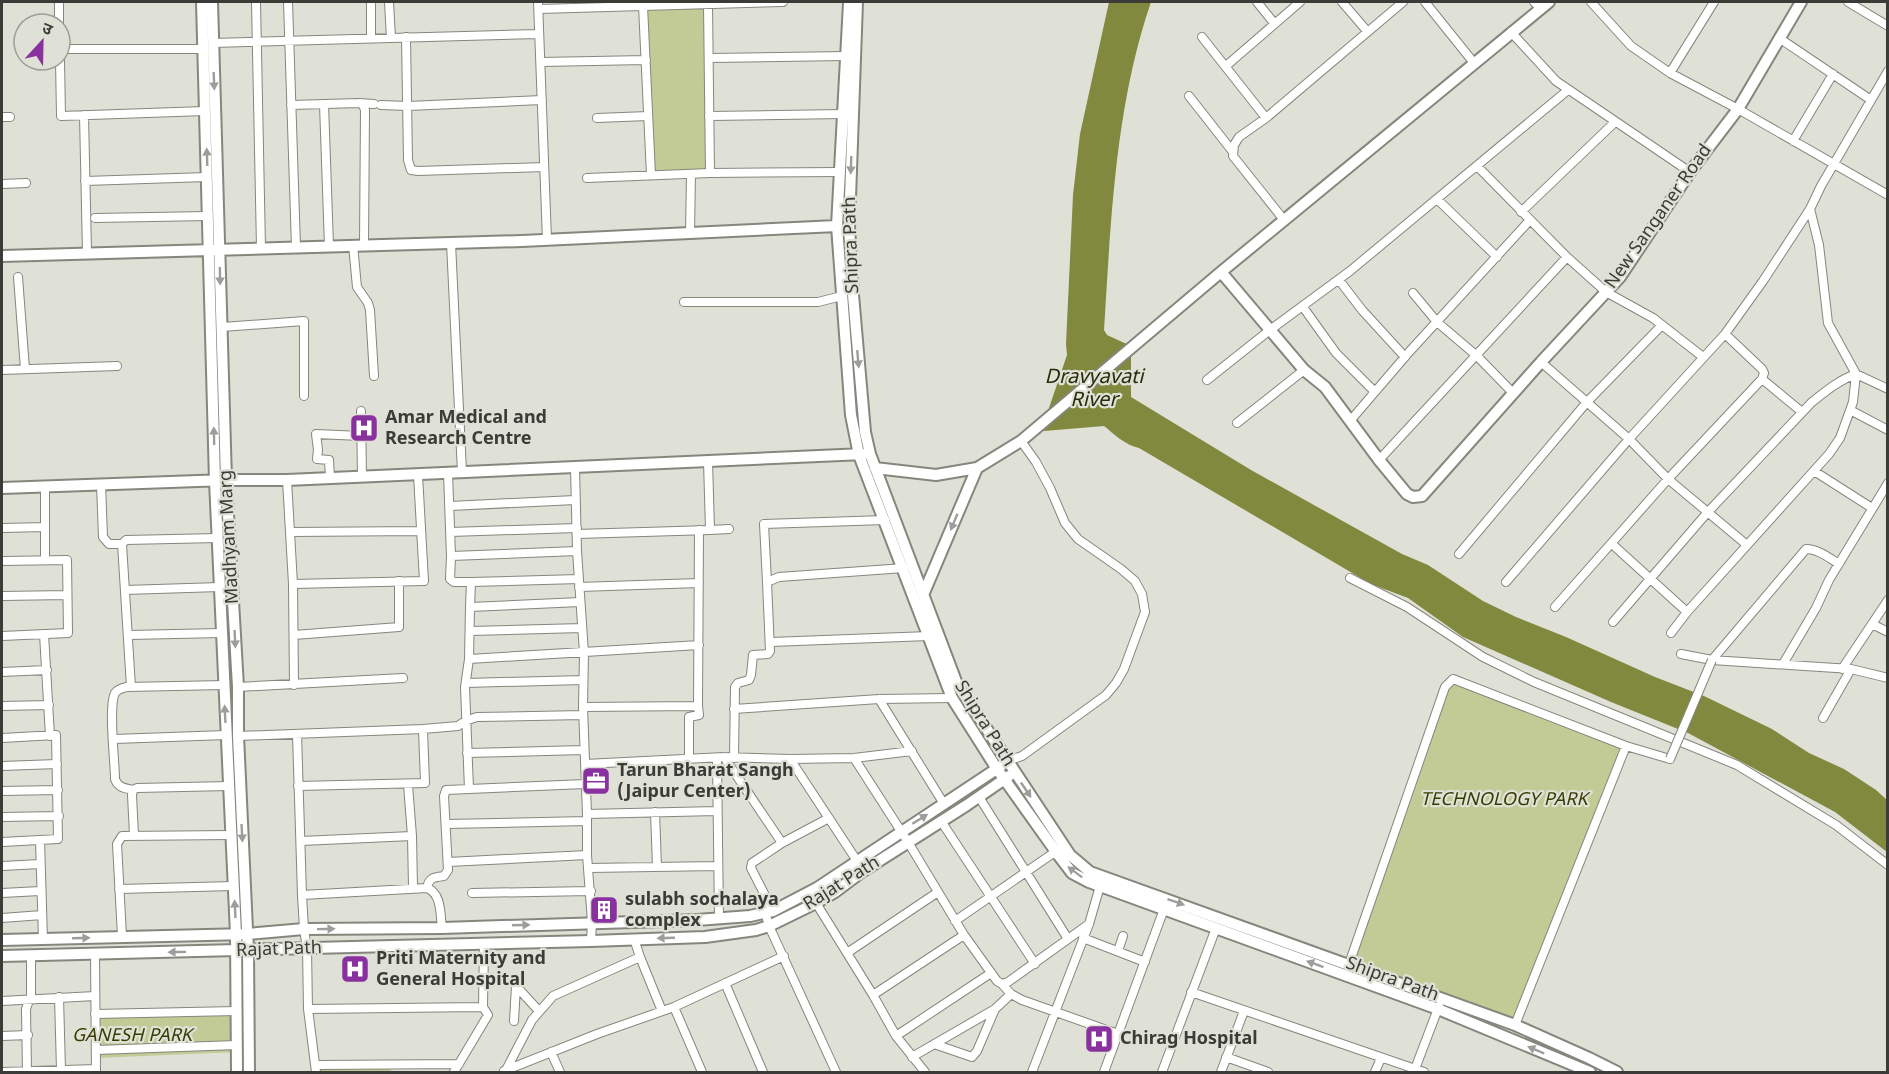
<svg xmlns="http://www.w3.org/2000/svg" width="1889" height="1074" font-family="Georgia,'Noto Sans Devanagari',serif">
<rect width="100%" height="100%" fill="#dfe1d6"/>
<!-- park -->
<path fill="#c2ca96" d="M708 4 710 173 651 175 643 6Z
M1453 679 1626 746 1515 1025 1349 964 1445 687Z
M237 1012V1052L96 1058 95 1017Z
M395 1064 390 1072H316V1065Z"/>
<!-- water -->
<path fill="#80893d" d="M1109 2H1151C1115 107 1111 220 1104 330L1107 335 1131 346V397L1251 470 1402 554 1428 565 1483 601 1516 617 1566 637 1655 677 1704 696 1772 729 1809 753 1844 769 1876 790 1887 800V852L1835 812 1688 733 1611 702 1463 637 1408 598 1371 584 1139 448C1125 445 1114 434 1104 426L1044 431 1049 408 1067 355 1066 344 1073 195 1080 134Z"/>
<g fill="none" stroke-linecap="round" stroke-linejoin="round">
<!-- street casing -->
<g stroke="#85877d" stroke-width="10">
<path id="street" d="M59 2V24
M256 2 261 248
M288 2 296 247
M371 2V38
M389 2 391 38
M538 2 547 240
M1257 2 1274 23
M1342 2 1367 31
M1425 2 1474 63
M1534 2 1540 8
M1591 2 1631 46 1670 73 1738 109 1888 195
M1848 2 1888 26
M708 4 710 173
M643 6 651 175
M539 9 783 2
M1511 32 1556 81 1690 172
M406 37 408 160 411 170 418 171 544 167
M1202 37 1266 118
M1779 38 1871 100
M213 43 539 34
M60 49H203
M709 58 846 56
M60 60 61 116 205 111
M541 62 646 60
M1226 66 1300 2
M1670 73 1714 2
M1189 96 1233 152
M359 103 374 104
M324 104 329 246
M291 105 359 103 363 105 365 110 364 245
M381 105 408 106 542 100
M84 115 87 253
M709 116 843 114
M2 117H10
M597 118 648 116
M1793 141 1833 74
M1477 166 1567 257 1606 292 1653 318 1703 357
M587 178 710 173 840 172
M85 181 207 177
M2 184 26 183
M1437 199 1497 257
M1521 212 1615 122
M95 218 208 216
M1284 220 1233 156 1234 145 1239 137 1266 118 1403 2
M690 233 691 174
M451 243 462 472
M353 245 357 287 368 303 370 310 374 376
M18 277 25 369
M1339 280 1362 310 1405 357
M1413 293 1437 322 1477 356 1514 394
M684 302H818L842 296
M1303 307 1336 353 1375 392
M222 327 304 321V396
M1541 362 1629 439 1668 479 1747 545
M2 370 117 366
M1762 379 1802 412
M1207 380 1270 330 1350 271 1568 90
M1850 410 1888 430
M361 411 362 477
M1350 421 1410 351 1530 220
M1237 423 1304 370
M1379 460 1567 257
M575 468 577 551 584 653 583 707 587 814V855L592 922 591 941
M1814 471 1872 508
M448 473 451 556
M330 478 329 460 317 459 318 450 316 434 361 436
M287 480 293 584 294 685
M101 484 103 537 109 544H122
M45 486V559
M450 506 575 500
M2 528 45 527
M710 530 729 529
M290 532 421 531
M450 532 577 528
M577 534 710 530 708 461
M1612 544 1687 612
M577 551 451 556 450 579 454 582H471L579 579
M1459 554 1587 402 1662 325
M2 561 67 560 68 633 2 636
M1350 578 1407 607 1483 657 1534 682 1737 765 1836 825 1888 865
M767 582 764 524 885 520
M1506 582 1629 439 1725 334 1763 281 1810 209 1821 186 1888 71
M293 584 424 581 418 475
M579 587 699 583
M125 590 220 587
M2 596 67 595
M470 607 471 582
M1555 607 1668 479 1762 379 1764 373 1762 369 1725 334
M1613 622 1707 513 1812 402C1826 391 1839 380 1856 374L1888 389
M1872 624 1888 632
M470 631 582 628
M1671 633 1687 612 1829 454 1840 438 1853 402 1856 374 1828 323 1819 245 1810 209
M44 634 50 736
M129 635 222 633
M294 635 399 627V581
M771 642 929 636
M1681 654 1712 660 1851 669 1888 678
M469 659 699 645
M1712 660 1806 549C1818 549 1829 558 1839 564
M1783 664 1816 608 1829 580 1888 483
M1842 669 1888 600
M2 672 47 670
M466 683 583 680
M131 687 122 544 126 540 218 538
M238 687 403 678
M879 699 944 804
M2 706 49 705
M583 707 698 706 699 530
M734 709 879 699 952 698
M1823 718 1851 669
M297 734 302 895 304 929 307 949 308 1009 316 1072
M238 736 423 729 458 726 465 721 477 717 583 715
M2 738 56 735 58 839 2 842
M114 739 226 735
M467 753 584 750
M724 757 782 843
M717 758 719 919
M734 758 735 687 738 683 749 680 751 675 753 655 768 654 770 651 767 582 779 577 904 568
M854 758 908 842 964 935 997 981 1002 984 1008 982 1089 924
M689 759V717L699 715 698 706
M790 759 859 864
M1007 761 1022 756 1106 695 1116 683 1124 669 1145 612 1142 594 1135 581 1121 569 1078 539 1065 523 1050 488 1036 462 1021 441
M585 764 724 757 790 759 854 758 912 751
M2 766 57 764
M408 785 412 836 413 887
M298 786 425 783 423 729
M469 789 465 687 469 659 470 607 580 602
M133 790C125 788 118 788 115 779 115 762 108 706 115 693 118 689 122 688 127 687L224 685
M2 791 58 790
M979 797 1068 939
M655 812 657 867
M587 814 717 811
M2 817 59 816
M941 821 1035 964
M446 824 587 821
M134 835 132 795 133 790 137 788 229 786
M40 840 43 939
M301 841 412 836
M448 862 587 855
M2 866 40 864
M589 868 718 866
M427 888C429 877 435 877 444 876L448 870 444 796 446 790 585 784
M119 889 233 886
M2 893 40 891
M472 893 591 891
M302 895 427 888C442 894 440 914 442 928
M816 903 873 995 896 1036 925 1072
M773 911 751 868 752 863 782 843 829 818
M765 912 769 926 836 1072
M2 918 42 915
M955 921 1055 852
M122 936 117 844 122 836 231 835
M1083 938 1145 962
M634 939 640 957 662 1011
M1118 951 1123 936
M847 953 938 892
M95 954 96 1072
M1349 964 1445 687 1453 679 1626 746 1670 759
M725 983 763 1072
M1002 984 1011 994 1022 1000 1118 1034
M516 986 539 1011
M1191 992 1424 1072
M873 995 964 935
M59 997 61 1070
M2 1001 95 996
M674 1007 702 1072
M308 1009 483 1007
M95 1014 236 1011
M514 1021 516 986
M1515 1025 1626 746
M2 1036 28 1035
M896 1036 991 973
M934 1044 972 1057 977 1051 995 1009
M96 1050 237 1045
M551 1052 560 1072
M912 1057 995 1009 1011 994
M1226 1057 1268 1072
M316 1065 459 1064
M1415 1069 1439 1006
M504 1071 597 1034 674 1007 784 956
M2 1072 96 1069
M27 1072 26 1009 28 1003 31 999V956
M454 1072 488 1015 483 1007 484 944
M505 1072 532 1020 553 996 640 957
M1032 1072 1089 924 1100 886
M1104 1072 1164 909
M1162 1072 1216 928
M1221 1072 1244 1011
M1375 1072 1381 1058"/>
</g>
<!-- secondary casing -->
<g stroke="#85877d" stroke-width="14">
<path id="secondary" d="M202 2 215 481 236 934 237 1072
M212 2 226 480 238 687V736L248 951 249 1072
M857 2 849 226 853 295 865 432 870 454 957 684 1070 855 1090 872 1515 1025 1589 1058 1617 1072
M849 3 837 226 851 415 859 455 952 698 997 769 1059 856 1072 873 1089 882 1438 1009 1590 1072
M2 256 522 241 837 226
M1221 272 1304 370 1325 387 1379 460 1407 494 1413 497 1422 496 1541 362 1620 277 1690 172 1738 109 1801 2
M875 468 936 475 977 468 1021 441 1221 272 1549 2
M2 488 226 480H287L864 454
M923 595 977 468
M2 940 247 934 304 929 442 928 697 920 750 916 773 911 817 888 1001 766
M2 956 591 941 705 937 756 930 769 926 816 903 835 892 863 871 967 805 1009 776"/>
</g>
<!-- street -->
<use href="#street" stroke="#fff" stroke-width="8"/>
<!-- secondary -->
<use href="#secondary" stroke="#fff" stroke-width="10"/>
<!-- street-bridge casing -->
<g stroke="#85877d" stroke-width="10" stroke-linecap="butt">
<path id="street-bridge" d="M1670 759 1712 660"/>
</g>
<!-- street-bridge -->
<use href="#street-bridge" stroke="#fff" stroke-width="8"/>
</g>
<!-- one-way arrows -->
<defs><path id="oneway-solid" d="M-6-.8H1V-3.2L6.5 0L1 3.2V.8H-6Z" transform="scale(1.5)"/></defs>
<g fill="#9d9e9b">
<use href="#oneway-solid" transform="translate(214 81) rotate(88)"/>
<use href="#oneway-solid" transform="translate(207 157) rotate(-92)"/>
<use href="#oneway-solid" transform="translate(851 165) rotate(92)"/>
<use href="#oneway-solid" transform="translate(220 276) rotate(89)"/>
<use href="#oneway-solid" transform="translate(858 359) rotate(85)"/>
<use href="#oneway-solid" transform="translate(214 436) rotate(-91)"/>
<use href="#oneway-solid" transform="translate(954 522) rotate(113)"/>
<use href="#oneway-solid" transform="translate(235 639) rotate(87)"/>
<use href="#oneway-solid" transform="translate(225 714) rotate(-93)"/>
<use href="#oneway-solid" transform="translate(1026 790) rotate(56)"/>
<use href="#oneway-solid" transform="translate(920 819) rotate(-32)"/>
<use href="#oneway-solid" transform="translate(242 833) rotate(87)"/>
<use href="#oneway-solid" transform="translate(1075 872) rotate(-143)"/>
<use href="#oneway-solid" transform="translate(1176 902) rotate(19)"/>
<use href="#oneway-solid" transform="translate(235 909) rotate(-93)"/>
<use href="#oneway-solid" transform="translate(521 925) rotate(-2)"/>
<use href="#oneway-solid" transform="translate(326 929) rotate(-1)"/>
<use href="#oneway-solid" transform="translate(81 938) rotate(-2)"/>
<use href="#oneway-solid" transform="translate(666 938) rotate(178)"/>
<use href="#oneway-solid" transform="translate(177 952) rotate(179)"/>
<use href="#oneway-solid" transform="translate(1315 964) rotate(-160)"/>
<use href="#oneway-solid" transform="translate(1536 1050) rotate(-157)"/>
</g>
<!-- icons -->
<defs>
<g id="hospital-square" transform="scale(1.5)"><rect x="-9" y="-9" width="18" height="18" rx="4" fill="#89329f" stroke="#dfe1d6"/><path d="M-5-5h3v3.5h4V-5h3V5h-3V1.5h-4V5h-3Z" fill="#fff"/></g>
<g id="office-square" transform="scale(1.5)"><rect x="-9" y="-9" width="18" height="18" rx="4" fill="#89329f" stroke="#dfe1d6"/><path d="M-6-3h4V-5.5h4V-3h4V5H-6ZM-1-4.5V-3h2v-1.5ZM-6 0V1H6V0Z" fill="#fff"/></g>
<g id="building-square" transform="scale(1.5)"><rect x="-9" y="-9" width="18" height="18" rx="4" fill="#89329f" stroke="#dfe1d6"/><path d="M-4-6H4V6H1V3H-1V6H-4ZM-2.5-4.3h1.7v1.8h-1.7ZM.8-4.3h1.7v1.8H.8ZM-2.5-1h1.7V.8h-1.7ZM.8-1h1.7V.8H.8Z" fill="#fff"/></g>
</defs>
<g fill-rule="evenodd">
<use href="#hospital-square" x="364" y="428"/>
<use href="#office-square" x="596" y="781"/>
<use href="#building-square" x="604" y="910"/>
<use href="#hospital-square" x="355" y="969"/>
<use href="#hospital-square" x="1099" y="1039"/>
</g>
<g text-anchor="middle" dominant-baseline="central" stroke-width="4.5" stroke-linejoin="round" paint-order="stroke">
<!-- street labels -->
<g font-size="18" fill="#3b3c37" stroke="#dfe1d6">
<text transform="translate(1659 217) rotate(-55)">New Sanganer Road</text>
<text transform="translate(852 245) rotate(-92)">Shipra Path</text>
<text transform="translate(230 537) rotate(-93)">Madhyam Marg</text>
<text transform="translate(984 724) rotate(58)">Shipra Path</text>
<text transform="translate(842 884) rotate(-32)">Rajat Path</text>
<text transform="translate(279 950) rotate(-2)">Rajat Path</text>
<text transform="translate(1392 980) rotate(20)">Shipra Path</text>
</g>
<!-- poi labels -->
<g font-size="18" font-weight="bold" fill="#3b3c37" stroke="#dfe1d6" text-anchor="start">
<text x="385" y="418">Amar Medical and<tspan x="385" dy="21">Research Centre</tspan></text>
<text x="617" y="771">Tarun Bharat Sangh<tspan x="617" dy="21">(Jaipur Center)</tspan></text>
<text x="625" y="900">sulabh sochalaya<tspan x="625" dy="21">complex</tspan></text>
<text x="376" y="959">Priti Maternity and<tspan x="376" dy="21">General Hospital</tspan></text>
<text x="1120" y="1039">Chirag Hospital</text>
</g>
<!-- park labels -->
<g font-size="18" font-style="italic" fill="#373c00" stroke="#dfe1d6">
<text x="1504" y="800">TECHNOLOGY PARK</text>
<text x="132" y="1036">GANESH PARK</text>
</g>
<!-- water labels -->
<g font-size="20" font-style="italic" fill="#292c0a" stroke="#dfe1d6">
<text x="1094" y="378">Dravyavati<tspan x="1094" dy="23">River</tspan></text>
</g>
</g>
<!-- border -->
<rect width="1889" height="1074" fill="none" stroke="#3b3c37" stroke-width="6"/>
<!-- north arrow -->
<g transform="translate(42 42) rotate(22)"><circle r="28" fill="#dfe1d6" stroke="#9d9f96" stroke-width="1.5"/>
<path d="M0-4.5L10 22L0 15L-10 22Z" fill="#89329f"/>
<text y="-9" font-size="16" font-weight="bold" text-anchor="middle" fill="#3b3c37">उ</text>
</g>
</svg>
